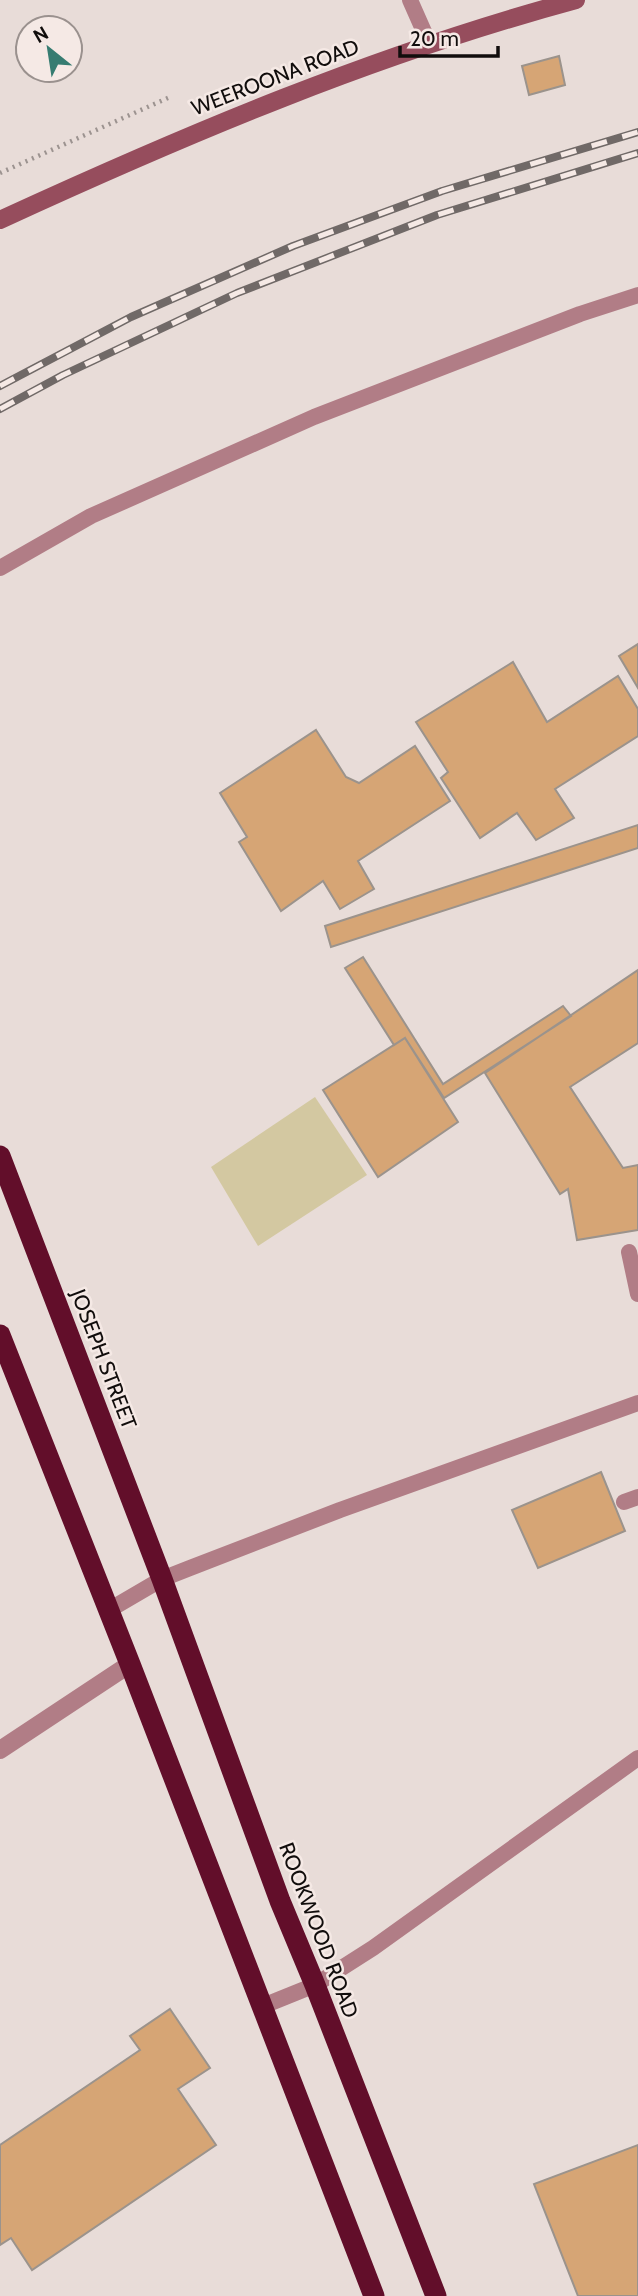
<svg xmlns="http://www.w3.org/2000/svg" width="638" height="2296" font-family="Cabin,sans-serif">
<rect width="100%" height="100%" fill="#e8dcd8"/>
<!-- green -->
<path fill="#d3c8a1" d="M315 1097 367 1175 258 1246 211 1167Z"/>
<!-- building -->
<path fill="#d6a575" stroke="#9b938c" stroke-width="2" d="M559 56 565 85 529 95 522 66Z
M638 644V688L619 656Z
M513 662 547 722 618 676 638 709V736L555 789 574 818 536 840 517 813 480 838 441 778 448 772 416 722Z
M316 730 346 777 359 783 415 746 450 801 358 861 374 889 340 909 323 881 281 911 239 842 247 837 220 793Z
M638 825V848L331 947 325 926Z
M363 957 443 1084 563 1006 571 1016 444 1098 405 1038 394 1045 345 968Z
M638 970V1043L570 1087 623 1168 638 1165V1230L577 1240 568 1189 560 1194 485 1073Z
M405 1038 458 1122 378 1177 323 1090Z
M601 1472 625 1531 538 1568 512 1510Z
M170 2009 210 2068 178 2089 216 2145 32 2270 11 2238 0 2245V2145L140 2050 130 2036Z
M638 2145V2296H578L534 2184Z"/>
<g fill="none" stroke-linecap="round" stroke-linejoin="round">
<!-- path -->
<path stroke="#9c9390" stroke-width="4.5" stroke-dasharray="2 5" stroke-linecap="butt" d="M0 173 170 97"/>
<!-- lane -->
<path stroke="#b17d86" stroke-width="16" d="M410 0 429 43
M0 568 91 516 314 417 580 314 638 295
M629 1252 638 1294
M624 1502 638 1497
M109 1610 162 1579 190 1568 340 1510 638 1403
M263 2006 315 1985 373 1948 638 1758"/>
<!-- street -->
<path stroke="#b17d86" stroke-width="18" d="M0 1750 130 1664"/>
<!-- secondary -->
<path stroke="#964d5d" stroke-width="18" d="M0 220C187 134 376 54 576 0"/>
<!-- highway -->
<path stroke="#620e2a" stroke-width="21" d="M0 1156 162 1579 280 1901 315 1985 436 2296
M0 1335 130 1664 374 2296"/>
<!-- rail casing -->
<g stroke="#706967" stroke-width="8">
<path id="rail" d="M0 386 131 317 293 246 442 191 638 132
M0 409 63 375 237 293 437 215 638 153"/>
</g>
<!-- rail -->
<use href="#rail" stroke="#f5e9e5" stroke-width="5" stroke-dasharray="16" stroke-linecap="butt"/>
</g>
<g text-anchor="middle" dominant-baseline="central" stroke-width="5" stroke-linejoin="round" paint-order="stroke">
<!-- street labels -->
<g font-size="21" fill="#110d0c" stroke="#f5e9e5">
<text transform="translate(275 77) rotate(-21)">WEEROONA ROAD</text>
<text transform="translate(104 1359) rotate(69)">JOSEPH STREET</text>
<text transform="translate(319 1930) rotate(69)">ROOKWOOD ROAD</text>
</g>
</g>
<!-- north arrow -->
<g transform="translate(49 49) rotate(330)"><circle r="33" fill="#f5e9e5" stroke="#9a918e" stroke-width="2"/>
<path d="M0-5L12 26L0 18L-12 26Z" fill="#367c71"/>
<text y="-10" font-size="19" font-weight="bold" text-anchor="middle" fill="#110d0c">N</text>
</g>
<!-- scale -->
<path d="M400 46v10h98v-10" fill="none" stroke="#110d0c" stroke-width="3.5"/>
<text x="410" y="46" font-size="21" fill="#110d0c" stroke="#f5e9e5" stroke-width="5" paint-order="stroke">20 m</text>
</svg>
